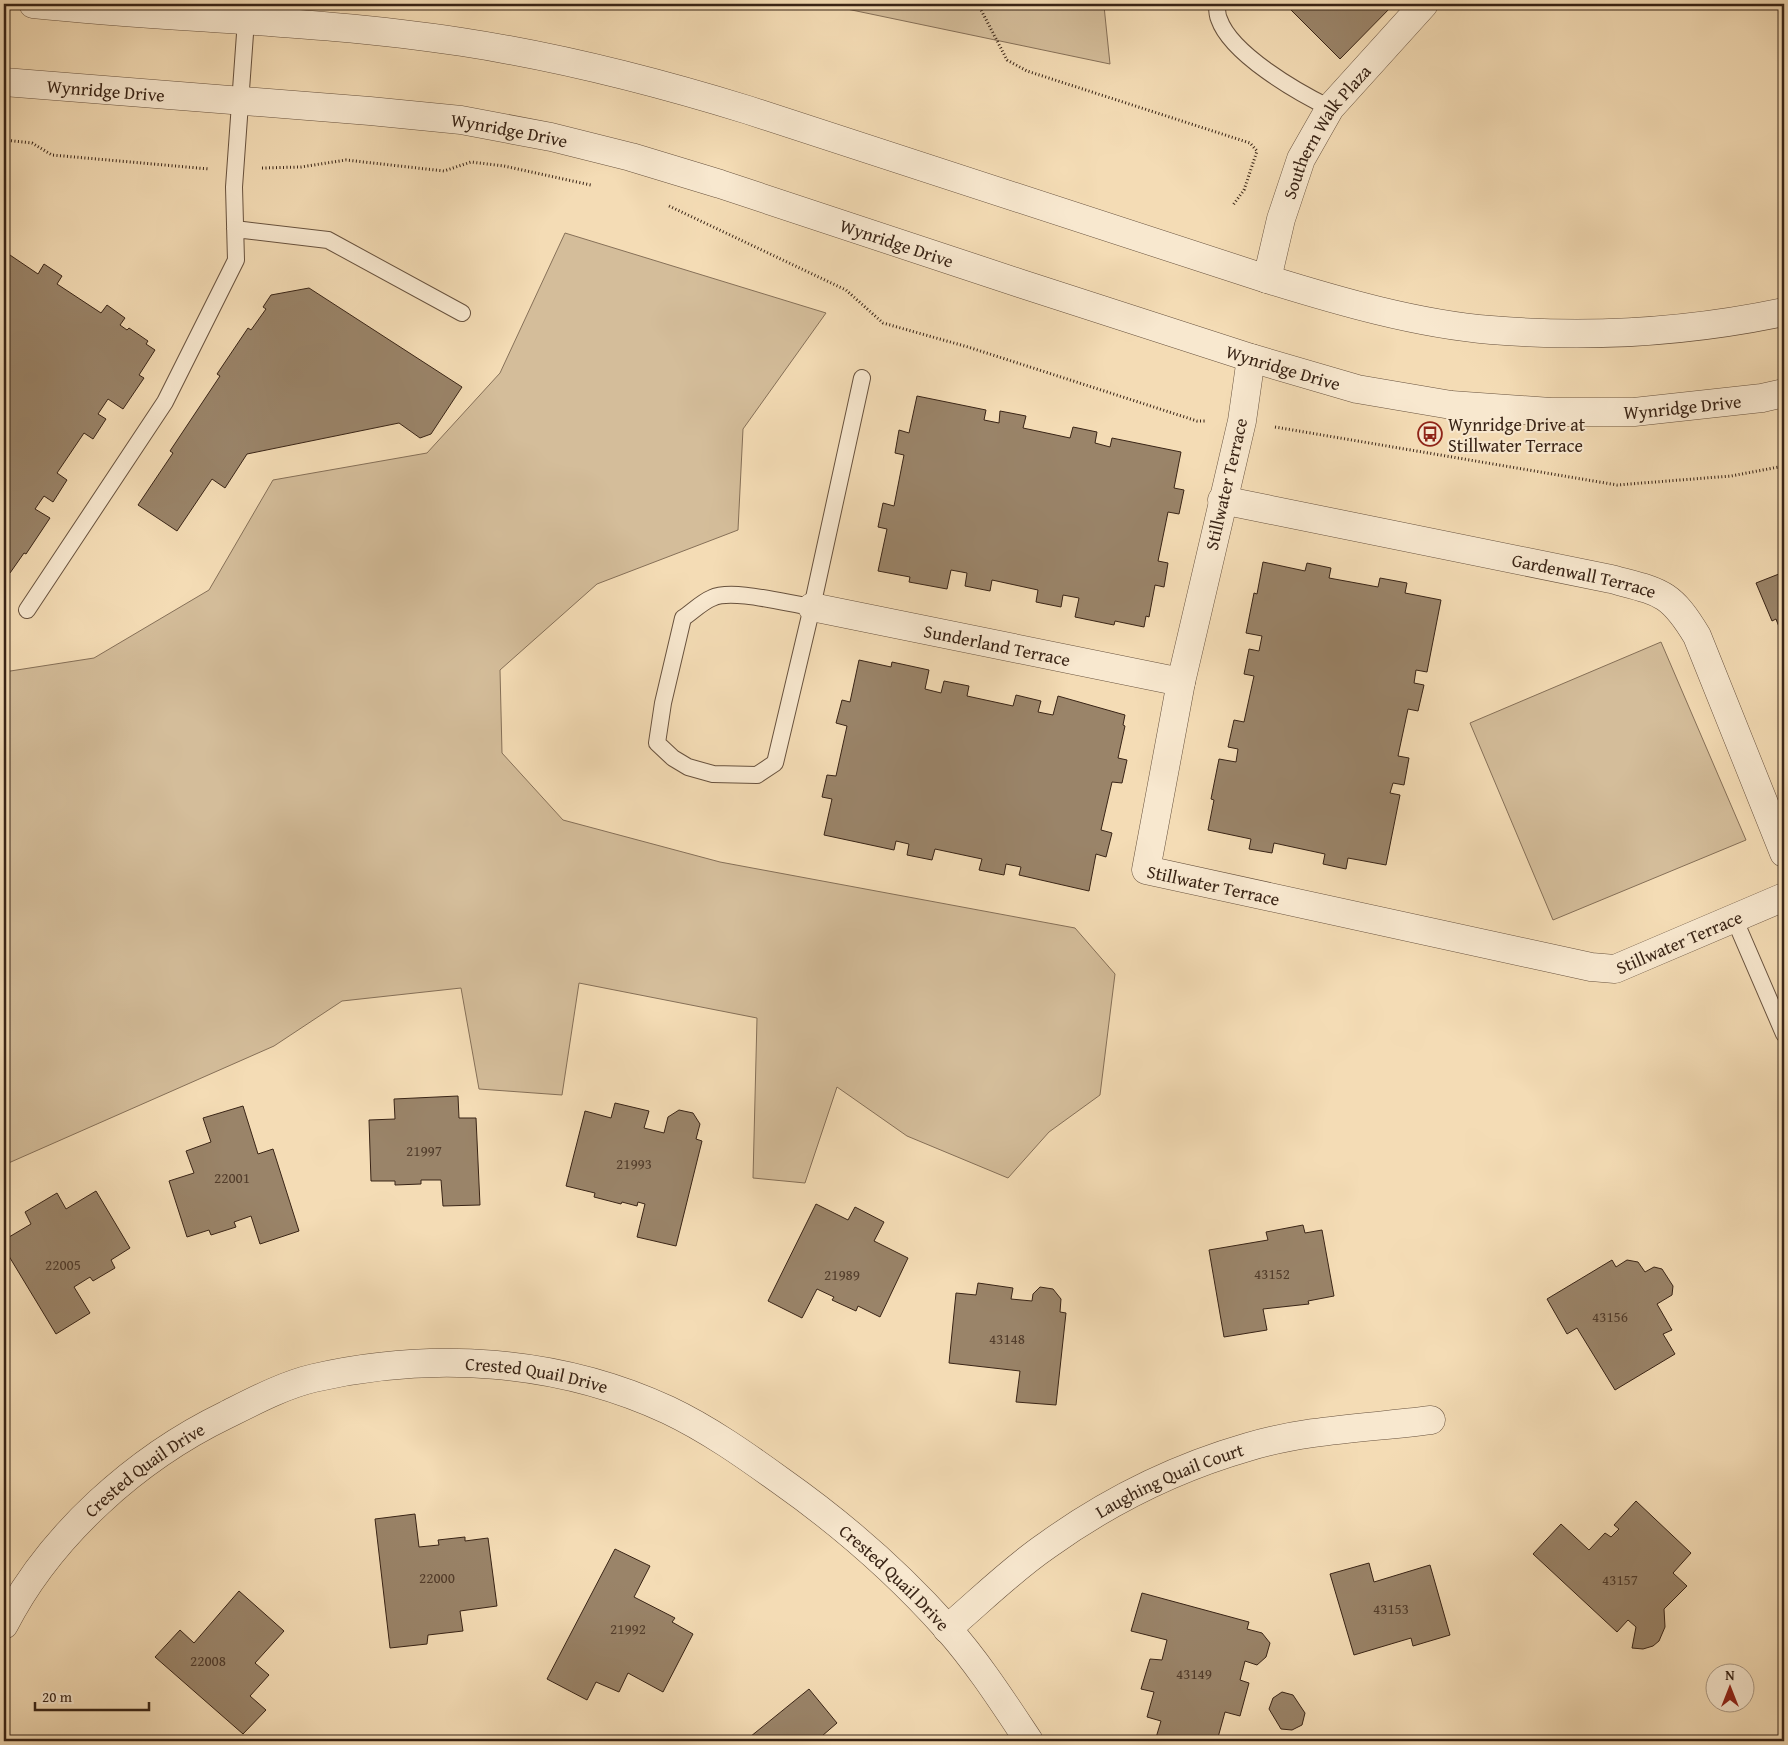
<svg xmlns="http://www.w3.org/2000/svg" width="1788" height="1745" font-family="'Gentium Book Plus',serif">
<rect width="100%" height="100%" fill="#f4dcb5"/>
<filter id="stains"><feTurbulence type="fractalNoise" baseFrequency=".004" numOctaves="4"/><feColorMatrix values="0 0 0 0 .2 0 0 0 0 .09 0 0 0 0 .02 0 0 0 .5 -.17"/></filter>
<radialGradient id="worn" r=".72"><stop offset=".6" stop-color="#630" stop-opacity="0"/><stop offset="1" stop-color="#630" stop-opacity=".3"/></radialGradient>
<!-- green -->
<path fill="#d4bd9a" stroke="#867058" d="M823 4H1106L1104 6 1110 64Z
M565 233 826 313 743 429 738 530 597 584 500 670 502 753 563 820 720 862 1075 928 1115 974 1100 1095 1049 1132 1008 1178 907 1136 837 1087 805 1183 753 1178 757 1018 579 983 562 1095 479 1089 461 988 342 1001 274 1046 4 1165V672L94 658 209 590 273 480 427 453 500 373Z
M1661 642 1746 840 1553 920 1470 723Z"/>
<!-- building -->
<path fill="#9a8469" stroke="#392416" d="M1285 4H1394L1340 59Z
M7 253 38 274 44 264 62 276 57 284 101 313 107 305 125 318 120 325 127 330 129 328 148 341 146 344 155 350 139 375 144 378 123 409 108 399 98 414 106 419 93 439 84 433 57 473 67 480 53 502 44 496 35 509 50 518 26 554 24 553 10 573 4 568V258Z
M309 288 462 387 431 434 420 438 399 423 247 454 225 488 212 479 177 531 138 505 173 453 170 451 220 376 217 374 248 328 251 330 266 309 263 307 271 295Z
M917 396 986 410 984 420 999 423 1000 411 1026 416 1023 428 1070 438 1073 427 1097 432 1095 443 1110 447 1112 438 1181 452 1174 488 1184 490 1179 514 1168 512 1158 561 1168 563 1164 587 1155 585 1149 617 1146 616 1144 627 1115 621 1114 625 1075 617 1079 598 1063 595 1061 607 1036 602 1038 590 992 580 990 591 965 586 967 573 951 570 947 589 909 582 910 577 878 571 887 529 878 527 883 503 894 506 904 455 895 453 899 430 909 433Z
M1263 562 1305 571 1307 563 1331 568 1329 578 1378 587 1380 578 1407 583 1405 593 1441 600 1427 672 1416 670 1414 683 1424 685 1418 711 1408 709 1398 756 1409 758 1404 785 1393 783 1390 793 1400 795 1386 865 1348 858 1346 869 1323 864 1325 854 1274 843 1272 853 1249 849 1251 839 1208 830 1214 800 1211 799 1219 759 1236 762 1238 749 1228 747 1234 720 1244 722 1254 676 1244 674 1249 649 1259 651 1262 636 1246 633 1254 593 1257 594Z
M1784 572V640L1776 619 1772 621 1756 583Z
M859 660 891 667 892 662 929 670 925 689 941 693 944 681 969 686 967 696 1013 706 1016 695 1041 701 1038 712 1053 715 1058 696 1125 715 1123 725 1125 726 1118 758 1127 760 1122 783 1112 782 1101 830 1112 833 1106 857 1096 854 1089 891 1019 875 1021 867 1006 864 1004 875 979 870 982 859 935 849 932 860 907 855 909 844 896 841 894 850 824 835 832 799 822 797 827 775 836 776 847 726 836 723 842 700 850 702Z
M458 1096 459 1118H476L480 1205 443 1206 441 1180H421V1184L395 1185V1181H371L369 1120 395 1119 394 1099Z
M615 1103 649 1111 644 1128 664 1133 668 1117 679 1110 693 1113 700 1124 696 1139 702 1141 676 1246 637 1237 645 1204 638 1202 637 1206 622 1202 621 1204 594 1197 595 1193 566 1186 585 1111 611 1118Z
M243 1106 258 1154 273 1149 299 1231 260 1244 251 1216 234 1222 236 1227 211 1235 209 1230 187 1237 169 1181 194 1173 186 1151 211 1142 203 1118Z
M96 1191 130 1248 111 1260 115 1268 93 1281 90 1277 74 1287 90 1313 56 1334 4 1248V1240L31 1224 25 1212 57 1193 66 1209Z
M816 1204 848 1220 855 1207 884 1222 874 1241 908 1258 880 1317 858 1306 856 1311 832 1300 834 1297 817 1289 802 1318 768 1301Z
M1303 1225 1305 1233 1322 1230 1334 1296 1308 1301 1309 1304 1263 1309 1267 1330 1224 1337 1209 1250 1268 1240 1266 1232Z
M1612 1260 1616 1267 1627 1260 1638 1262 1645 1272 1654 1267 1662 1269 1673 1286 1672 1295 1657 1304 1672 1330 1663 1334 1675 1354 1615 1390 1577 1328 1567 1334 1547 1299Z
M978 1283 1013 1288 1011 1299 1032 1301 1033 1294 1040 1287 1053 1289 1061 1299 1060 1312 1066 1313 1056 1405 1016 1402 1020 1371 949 1363 956 1293 976 1295Z
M1636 1501 1691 1553 1673 1573 1687 1586 1664 1609 1665 1627 1659 1641 1653 1646 1643 1649 1632 1648 1636 1627 1628 1620 1617 1632 1533 1554 1561 1524 1589 1550 1605 1533 1611 1537 1619 1529 1614 1525Z
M415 1514 419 1547 439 1545 438 1540 465 1537V1541L488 1538 497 1606 460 1611 463 1631 428 1635 427 1644 390 1648 375 1519Z
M615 1549 650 1566 634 1597 675 1618 672 1622 693 1634 663 1692 628 1673 619 1692 596 1682 587 1700 547 1679Z
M1369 1563 1374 1582 1430 1565 1450 1635 1413 1646 1411 1638 1354 1655 1330 1574Z
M239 1591 284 1631 255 1663 269 1675 250 1696 266 1710 243 1734 155 1657 180 1630 194 1643Z
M1142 1593 1249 1622 1247 1629 1262 1633 1270 1643 1266 1657 1257 1665 1245 1661 1240 1680 1249 1683 1240 1716 1225 1712 1217 1741H1155L1161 1721 1147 1717 1154 1692 1141 1689 1150 1659 1162 1660 1167 1640 1131 1631Z
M809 1689 837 1723 822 1736 827 1741H745Z
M1282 1692 1293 1695 1305 1713 1302 1725 1292 1730 1281 1729 1269 1709 1273 1698Z"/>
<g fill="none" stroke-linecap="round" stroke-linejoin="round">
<!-- service casing -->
<g stroke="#68523e" stroke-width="18">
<path id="service" d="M1217 4C1217 9 1217 15 1219 19 1231 54 1297 92 1330 108
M235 229 328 240 462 313
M812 607C788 604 732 588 712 598 702 602 692 612 683 618L663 703 657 743 673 758 688 767 713 774 757 775 775 763 812 607 862 378
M27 610 165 402 236 260 234 187 246 20
M1734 918 1784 1034"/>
</g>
<!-- minor casing -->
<g stroke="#68523e" stroke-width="29">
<g id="minor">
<path id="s1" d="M1267 279 1281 219 1301 159 1330 108 1424 4"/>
<path id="s2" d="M1251 358 1242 421 1181 682 1146 870 1591 967 1615 969 1784 897"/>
<path id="s3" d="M1222 500 1611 579C1660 592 1670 591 1697 636L1784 853"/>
<path id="s4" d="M812 607 1181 682"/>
<path id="s5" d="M4 1625C50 1535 137 1458 226 1415 254 1401 284 1385 314 1378 432 1351 558 1359 668 1410 708 1429 745 1455 781 1481 842 1524 897 1572 947 1628 978 1663 1003 1702 1029 1741"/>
<path id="s6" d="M947 1629C980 1601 1011 1570 1046 1546 1107 1502 1175 1468 1248 1447 1308 1429 1370 1428 1431 1420"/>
</g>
</g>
<!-- tertiary casing -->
<g stroke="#68523e" stroke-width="29">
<g id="tertiary">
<path d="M33 4C175 19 320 20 462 42 560 57 654 81 748 110L1267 279C1338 301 1417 324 1491 330 1588 338 1689 332 1784 312"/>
<path id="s7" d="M4 82 370 111 461 120 551 137 631 157 720 184 1022 284 1251 358 1357 389 1451 405 1551 412H1634L1762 398 1784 393"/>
</g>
</g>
<!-- path -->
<path stroke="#392416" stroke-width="3" stroke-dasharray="1 2.5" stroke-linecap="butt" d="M978 4 1007 60 1027 71 1250 143 1257 151 1244 190 1233 205
M4 140 32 143 52 155 209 169
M262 168 301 167 346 160 444 171 471 162 504 166 591 185
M669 206 846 290 883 323 968 347 1197 421H1207
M1275 427 1617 485 1731 476 1784 466"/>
<!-- service -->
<use href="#service" stroke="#f8e8cf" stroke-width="16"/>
<!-- minor -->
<use href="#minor" stroke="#f8e8cf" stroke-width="28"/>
<!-- tertiary -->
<use href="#tertiary" stroke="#f8e8cf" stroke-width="28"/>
</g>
<!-- icons -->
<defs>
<g id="bus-ring" transform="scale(1.25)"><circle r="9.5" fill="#f8e8cf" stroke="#8f2418" stroke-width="1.5"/><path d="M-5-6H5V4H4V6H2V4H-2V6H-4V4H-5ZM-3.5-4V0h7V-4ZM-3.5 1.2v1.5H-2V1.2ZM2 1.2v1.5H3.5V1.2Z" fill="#8f2418"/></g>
</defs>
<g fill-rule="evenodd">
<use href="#bus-ring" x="1430" y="434"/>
</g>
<g text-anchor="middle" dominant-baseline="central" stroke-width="4" stroke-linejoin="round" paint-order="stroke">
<!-- number labels -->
<g font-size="15" fill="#513c2b">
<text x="424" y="1150">21997</text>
<text x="634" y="1163">21993</text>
<text x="232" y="1177">22001</text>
<text x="63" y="1264">22005</text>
<text x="1272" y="1273">43152</text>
<text x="842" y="1274">21989</text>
<text x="1610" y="1316">43156</text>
<text x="1007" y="1338">43148</text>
<text x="437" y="1577">22000</text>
<text x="1620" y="1579">43157</text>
<text x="1391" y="1608">43153</text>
<text x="628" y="1628">21992</text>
<text x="208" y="1660">22008</text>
<text x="1194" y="1673">43149</text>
</g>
<!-- street labels -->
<g font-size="18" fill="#392416" stroke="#f8e8cf">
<text stroke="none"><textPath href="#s7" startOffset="102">Wynridge Drive</textPath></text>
<text stroke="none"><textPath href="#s7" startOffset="508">Wynridge Drive</textPath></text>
<text stroke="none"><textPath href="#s1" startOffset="161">Southern Walk Plaza</textPath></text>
<text stroke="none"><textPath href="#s7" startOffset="912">Wynridge Drive</textPath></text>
<text stroke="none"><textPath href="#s7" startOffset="1318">Wynridge Drive</textPath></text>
<text stroke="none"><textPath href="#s7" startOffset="1722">Wynridge Drive</textPath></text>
<text transform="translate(1226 484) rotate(-77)">Stillwater Terrace</text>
<text stroke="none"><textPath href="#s3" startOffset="370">Gardenwall Terrace</textPath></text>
<text stroke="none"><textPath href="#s4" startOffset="189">Sunderland Terrace</textPath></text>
<text stroke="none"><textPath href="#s2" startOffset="592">Stillwater Terrace</textPath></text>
<text stroke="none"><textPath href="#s2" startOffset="1072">Stillwater Terrace</textPath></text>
<text stroke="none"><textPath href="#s5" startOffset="631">Crested Quail Drive</textPath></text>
<text stroke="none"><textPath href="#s5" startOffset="212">Crested Quail Drive</textPath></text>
<text stroke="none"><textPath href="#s6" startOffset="270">Laughing Quail Court</textPath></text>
<text stroke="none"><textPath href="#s5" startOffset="1051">Crested Quail Drive</textPath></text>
</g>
<!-- poi labels -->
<g font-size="18" fill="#392416" stroke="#f8e8cf" text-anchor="start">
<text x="1448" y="424">Wynridge Drive at<tspan x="1448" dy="21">Stillwater Terrace</tspan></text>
</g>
</g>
<!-- margin -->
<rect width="1788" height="1745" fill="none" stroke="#f4dcb5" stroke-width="20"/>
<rect x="5" y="5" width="1778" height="1735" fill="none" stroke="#392416" stroke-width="2.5"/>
<rect x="10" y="10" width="1768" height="1725" fill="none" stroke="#392416"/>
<!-- north arrow -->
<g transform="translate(1730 1688)"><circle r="24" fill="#f8e8cf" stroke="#ac9a85"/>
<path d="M0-4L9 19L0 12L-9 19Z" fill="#8f2418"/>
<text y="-8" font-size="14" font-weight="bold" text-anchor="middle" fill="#392416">N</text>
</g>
<!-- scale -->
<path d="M35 1702v8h114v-8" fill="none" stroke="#392416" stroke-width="2.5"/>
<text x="42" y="1702" font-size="15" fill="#392416" stroke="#f8e8cf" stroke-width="4" paint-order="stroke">20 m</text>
<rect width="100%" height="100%" filter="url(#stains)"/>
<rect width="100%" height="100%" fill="url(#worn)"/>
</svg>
